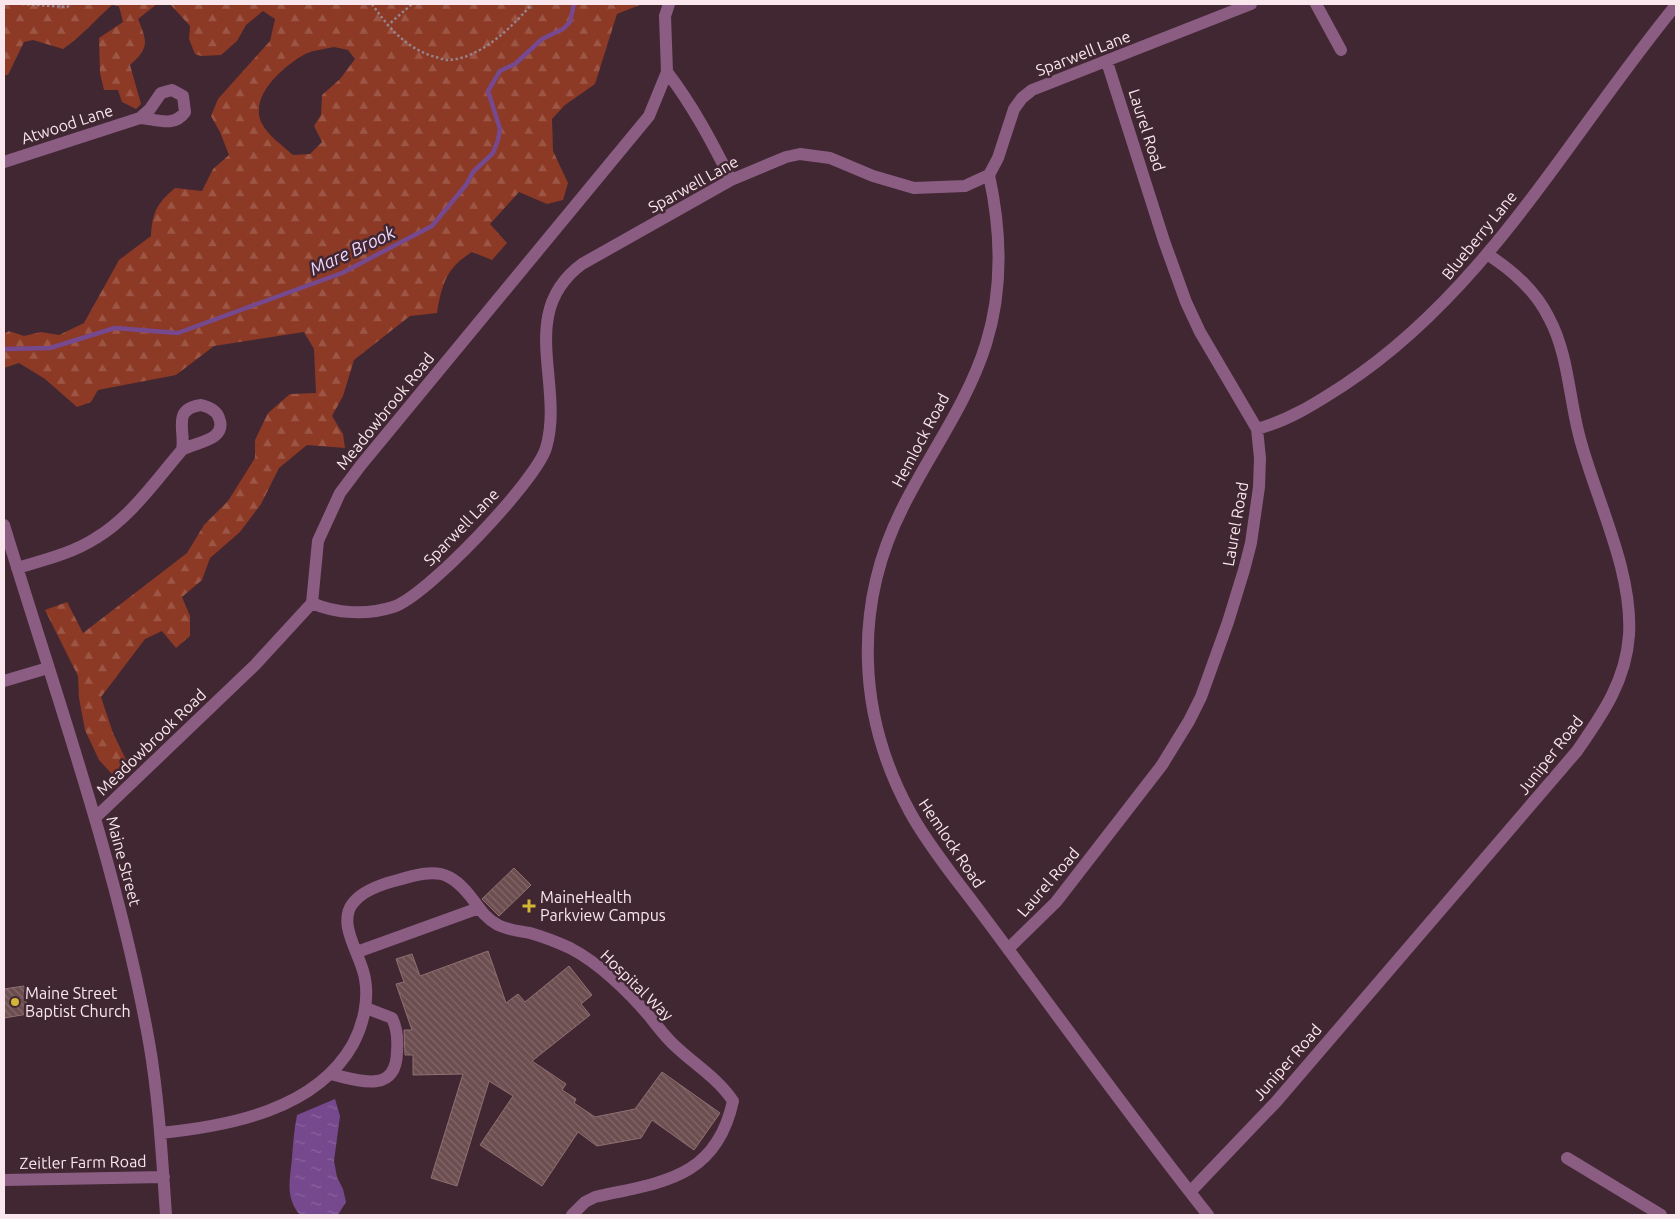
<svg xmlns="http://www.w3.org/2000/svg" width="1680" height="1219" font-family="Ubuntu,sans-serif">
<defs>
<pattern id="forest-firs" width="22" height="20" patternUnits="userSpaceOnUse" patternTransform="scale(1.25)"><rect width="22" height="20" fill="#8c3925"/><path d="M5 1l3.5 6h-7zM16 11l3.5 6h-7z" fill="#9d5645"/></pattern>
<pattern id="water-ripples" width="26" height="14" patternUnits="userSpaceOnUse" patternTransform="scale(1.25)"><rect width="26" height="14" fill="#76498e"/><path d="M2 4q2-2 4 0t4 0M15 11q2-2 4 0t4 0" fill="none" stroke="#8a639e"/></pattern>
<pattern id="building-back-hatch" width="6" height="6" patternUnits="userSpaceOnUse" patternTransform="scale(1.25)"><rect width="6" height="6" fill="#6c4e50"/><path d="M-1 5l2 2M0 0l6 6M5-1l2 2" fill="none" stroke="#82686a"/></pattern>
</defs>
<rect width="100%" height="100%" fill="#402732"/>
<!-- forest -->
<path fill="url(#forest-firs)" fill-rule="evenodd" d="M4 4H157L138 19C147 41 150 48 130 65L141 104 136 109 122 102 118 90H104L100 73 99 38 123 22 119 6 112 5C96 19 81 37 63 49L33 40 24 42 8 75H4Z
M170 4H642L617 14 595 84 565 105 552 119 553 151 568 183 563 200 547 204 519 192 490 224 507 243 492 260 472 252C446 268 442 284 437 313L410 316 354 360 343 396 332 416 343 434 345 448 307 445 279 468 261 504 240 532 210 558 202 580 182 597 190 616V636L176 648 162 631 145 639 101 697 113 733 128 764 112 774 99 760 85 730 79 698 78 676 45 610 67 602 83 633 187 553 204 525 228 501 255 458V440L268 413 290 394 316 393 314 349 304 332 214 346 176 375 98 390 91 402 77 407 45 379 19 363 4 368V334L9 331 24 336 41 332 59 335 84 323 119 260 151 236C152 213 157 203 175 188L202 191 213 169 229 155 220 132 211 116 218 99 270 41 275 19 263 11 246 25 237 41 221 55 201 56 195 54 189 39 190 26ZM334 47 348 50 355 59 340 79 322 95 321 115 314 126 322 142 310 154 293 155C281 144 260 130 259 114 256 89 288 63 307 53 315 50 325 49 334 47Z"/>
<!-- water -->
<path fill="url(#water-ripples)" d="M335 1099 340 1116 334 1161 337 1177 343 1189 346 1202 338 1215H300C285 1197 290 1180 292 1158 293 1144 294 1130 297 1115Z"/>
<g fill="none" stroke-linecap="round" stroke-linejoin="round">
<!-- stream -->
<path stroke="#76498e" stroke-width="4.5" d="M4 349 50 348 115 328 178 333 342 273 432 226 466 185 473 172 493 153 498 140 500 129 488 91 500 71 515 64 542 39 563 29 570 22 574 4"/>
</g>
<!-- building -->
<path fill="url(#building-back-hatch)" stroke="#907072" d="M514 868 531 885 499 916 482 899Z
M488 951 506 1003 518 994 525 1002 569 966 592 995 581 1004 590 1015 532 1061 566 1084 562 1090 576 1099 574 1103 595 1117 635 1109 662 1072 720 1113 694 1150 652 1120 641 1138 597 1146 578 1132 542 1186 480 1145 513 1096 489 1081 457 1186 431 1178 463 1074 413 1075V1055H405L404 1030H412L396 984 404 982 396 959 412 954 420 976Z
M24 986 28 1014 4 1018V989Z"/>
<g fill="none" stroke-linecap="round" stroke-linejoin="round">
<!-- path -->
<path stroke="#98828b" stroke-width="2.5" stroke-dasharray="2.5 2.5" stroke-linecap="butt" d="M22 4 67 7 72 4
M372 4C388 27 405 47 432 56 437 57 443 60 447 60 479 60 513 26 532 4
M387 26 412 4"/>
<!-- minor -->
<path stroke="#8b5d83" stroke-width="12" d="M1316 4 1341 50
M667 72C693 106 712 142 731 180
M172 90 183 96 185 112C174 128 156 119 140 118L150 109 161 93Z
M4 162 140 118
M989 175C1001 230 1003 290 986 344 968 402 930 453 903 507 853 605 857 715 910 812 924 838 942 861 960 885 984 916 1007 948 1031 980 1089 1059 1147 1138 1208 1215
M201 405C209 407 217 411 219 418 228 441 194 442 182 450 186 431 171 409 201 405Z
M1257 429C1290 420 1316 403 1344 385 1487 291 1570 134 1676 5
M4 525C56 696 117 865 149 1042 159 1099 162 1158 166 1215
M17 568C44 560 73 553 96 538 131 517 156 480 182 450
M312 603C336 614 368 615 393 607 426 597 536 481 546 448 565 384 516 313 582 264L731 180 786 157 800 154 830 158 873 176 914 188 965 186 989 175 998 158 1014 109 1022 98 1032 90 1251 4
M4 681 48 668
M96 817 255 665 312 603 318 541 340 493 361 465 649 116 667 72 665 16 669 4
M1008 949 1056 902 1162 765 1189 721 1201 697 1228 622 1244 570 1251 543 1259 487 1260 458 1257 429 1200 332 1186 302 1164 241 1107 62
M357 952 479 908
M331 1074C359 1081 396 1094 397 1052 398 1040 397 1028 392 1018L366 1008
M160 1133C229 1126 316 1110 353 1044 363 1025 369 1001 365 979 362 956 336 924 353 903 363 890 382 884 398 880 436 869 449 868 474 901 481 911 487 919 498 925 508 930 519 931 530 933 544 937 557 942 570 948 599 963 629 992 650 1017 657 1026 664 1035 672 1043 692 1063 717 1077 733 1101 716 1179 662 1182 595 1197L585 1202 572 1215
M1567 1158 1661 1215
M4 1180 164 1177
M1190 1192 1276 1102 1577 751C1602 715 1626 681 1629 635 1633 570 1595 498 1579 435 1569 397 1568 353 1549 318 1535 290 1513 271 1487 254"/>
</g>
<!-- markers -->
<g fill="#d3b635" stroke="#402732" stroke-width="2">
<path d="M526.5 898.5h5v5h5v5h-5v5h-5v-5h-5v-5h5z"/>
<circle cx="15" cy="1002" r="5"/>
</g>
<g text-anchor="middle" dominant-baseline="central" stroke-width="5" stroke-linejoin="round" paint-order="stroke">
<!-- street labels -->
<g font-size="16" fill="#f9e7ed" stroke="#402732">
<text transform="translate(1083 53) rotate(-21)">Sparwell Lane</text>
<text transform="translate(67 124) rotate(-18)">Atwood Lane</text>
<text transform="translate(1147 130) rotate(72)">Laurel Road</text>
<text transform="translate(693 184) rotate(-29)">Sparwell Lane</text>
<text transform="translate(1479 235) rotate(-51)">Blueberry Lane</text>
<text transform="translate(385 411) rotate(-51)">Meadowbrook Road</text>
<text transform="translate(920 440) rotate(-62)">Hemlock Road</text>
<text transform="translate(1235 524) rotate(-80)">Laurel Road</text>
<text transform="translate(461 527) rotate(-46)">Sparwell Lane</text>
<text transform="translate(151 742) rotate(-44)">Meadowbrook Road</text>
<text transform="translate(1550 755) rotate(-52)">Juniper Road</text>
<text transform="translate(952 843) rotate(56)">Hemlock Road</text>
<text transform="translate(124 861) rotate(75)">Maine Street</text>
<text transform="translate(1048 882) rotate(-49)">Laurel Road</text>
<text transform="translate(637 985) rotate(44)">Hospital Way</text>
<text transform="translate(1287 1062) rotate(-49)">Juniper Road</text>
<text transform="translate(83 1162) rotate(-1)">Zeitler Farm Road</text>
</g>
<!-- poi labels -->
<g font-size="16" fill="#f9e7ed" stroke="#402732" text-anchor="start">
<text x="540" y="897">MaineHealth<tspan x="540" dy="18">Parkview Campus</tspan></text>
<text x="25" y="993">Maine Street<tspan x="25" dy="18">Baptist Church</tspan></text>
</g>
<!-- water labels -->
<g font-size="18" font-style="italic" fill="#eed6fd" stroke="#402732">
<text transform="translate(352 250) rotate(-25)">Mare Brook</text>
</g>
</g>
<!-- border -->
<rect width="1680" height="1219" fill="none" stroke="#f9e7ed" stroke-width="10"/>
</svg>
